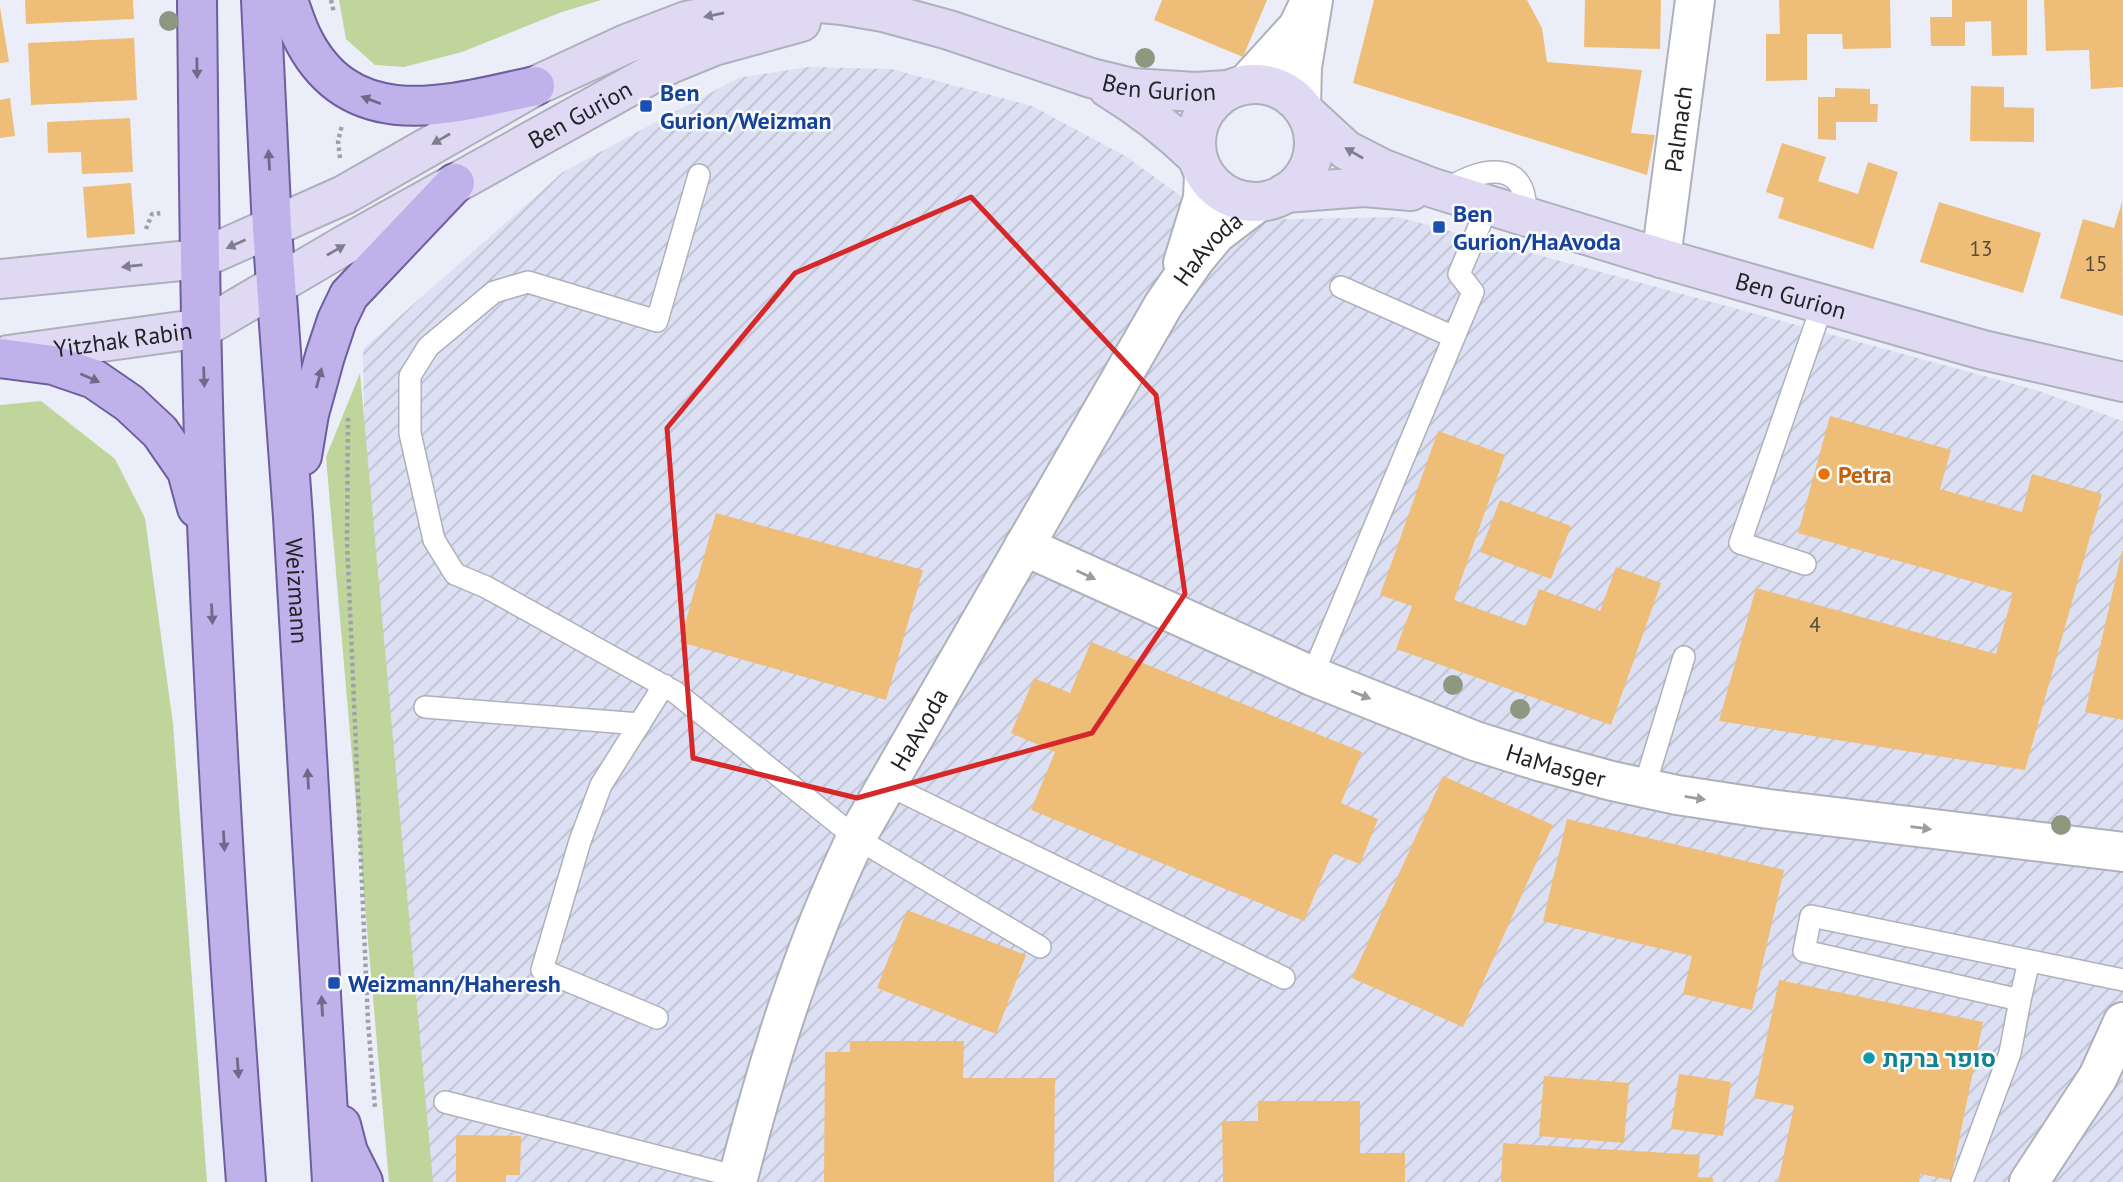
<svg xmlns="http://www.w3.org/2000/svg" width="2123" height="1182" font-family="'PT Sans',Heebo,sans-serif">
<defs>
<pattern id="industrial-furrows" width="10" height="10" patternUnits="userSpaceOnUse" patternTransform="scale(1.75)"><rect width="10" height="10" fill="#dde0f3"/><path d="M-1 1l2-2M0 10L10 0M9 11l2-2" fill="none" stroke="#bdc0d0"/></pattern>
</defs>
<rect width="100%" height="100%" fill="#ebedf9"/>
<!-- industrial -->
<path fill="url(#industrial-furrows)" d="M808 67 891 69 1032 106 1125 156 1181 196 1238 220 1398 217 2036 390 2123 421V1182H393L370 832 363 349 563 172 738 78Z"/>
<!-- green -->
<path fill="#bfd59c" d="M339 0H601L559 13 462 52 404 67 375 65 346 39Z
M360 373 433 1182H389L326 457Z
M41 401 115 459 145 518 173 724 207 1182H0V405Z"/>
<!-- building -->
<path fill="#eebe79" d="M25 0H133L134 19 26 24Z
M1162 0H1267L1243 57 1154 20Z
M1374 0H1527L1542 28 1547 62 1642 70 1631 133 1655 135 1647 175 1353 83Z
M1585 0H1661L1660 49 1584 47Z
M1779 0H1890L1891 48 1843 49 1842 34H1807V80L1766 81V34H1780Z
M1952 0H2027V55L1992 56 1991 21 1965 22V46H1931L1930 17H1952Z
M2044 0H2123V87L2091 89 2089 50 2046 51Z
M0 7 9 62 0 63Z
M134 38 137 100 31 105 28 43Z
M1971 86 2004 87V107L2034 108V142L1970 141Z
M1835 88 1870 89V104H1878L1877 122H1836V140L1818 139V97H1835Z
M10 98 15 136 0 138V100Z
M130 118 133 172 82 174 81 152 48 153 47 122Z
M1782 143 1826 157 1818 181 1858 194 1868 162 1898 172 1873 249 1778 218 1784 198 1766 192Z
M131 183 135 234 87 238 83 187Z
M1939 202 2041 233 2023 293 1920 262Z
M2122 202 2123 316 2060 298 2083 219 2114 228Z
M1830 416 1951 450 1940 489 2022 512 2032 474 2102 494 2025 770 1719 721 1756 588 1996 654 2013 593 1798 533Z
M1438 431 1505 455 1454 600 1526 626 1539 589 1600 611 1616 567 1661 583 1611 725 1396 649 1412 606 1380 595Z
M1500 500 1571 526 1551 579 1480 552Z
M716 513 923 570 886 700 680 642Z
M2122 551H2123V720L2085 712Z
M1091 642 1362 752 1341 803 1378 819 1360 864 1332 853 1304 921 1031 810 1055 752 1011 733 1034 678 1070 693Z
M1443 776 1553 825 1463 1027 1352 978Z
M1567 819 1784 870 1752 1010 1683 994 1692 956 1543 921Z
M907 910 1026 955 996 1034 877 988Z
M1779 980 1983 1022 1951 1180 1920 1174 1919 1182H1778L1794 1106 1754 1098Z
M850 1041H964L963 1078H1055L1054 1182H824L825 1052H850Z
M1679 1074 1731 1082 1723 1136 1671 1129Z
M1544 1076 1629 1083 1624 1143 1539 1136Z
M1258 1101H1360V1153H1405V1182H1223L1222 1121H1258Z
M456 1135 521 1136 520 1175H506V1182H456Z
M1503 1143 1700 1155 1698 1177 1713 1178V1182H1501Z"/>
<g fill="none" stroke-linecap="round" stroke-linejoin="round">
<!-- lane casing -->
<g stroke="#aeb0bb" stroke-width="24">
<path id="lane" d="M699 175 657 321 528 282 494 292 428 347 410 376V433L434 540 455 574 486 587 675 692 856 838 1040 947
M1445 191C1478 167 1530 157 1525 215
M1341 287 1454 337
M1805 564 1740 543 1823 303
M1312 676 1473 292 1459 274 1489 203
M425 707 640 724
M886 784 1284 978
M1644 788 1684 657
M2020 1000 2029 961
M657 1018 542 970 580 841 601 785 664 685
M445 1102 738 1177
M1962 1182 2010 1053 2020 1000 1804 951 1811 916 2123 980"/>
</g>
<!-- street casing -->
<g stroke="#aeb0bb" stroke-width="42">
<g id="street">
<path d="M1247 83 1298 27 1307 8"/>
<path d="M1301 106 1302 67 1313 0"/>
<path id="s1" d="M1661 258 1695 0"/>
<path d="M1183 263 1203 198 1204 174"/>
<path id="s2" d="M1024 546 1312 676 1475 741 1542 762 1612 781 1677 795 1769 809 2123 852"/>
<path id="s3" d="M737 1182C768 1062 802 950 856 838L1164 304 1196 258 1216 234 1258 202"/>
<path d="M2029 1182 2098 1077 2123 1022"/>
</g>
</g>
<!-- secondary casing -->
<g stroke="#aeb0bb" stroke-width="42">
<g id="secondary">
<circle cx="1255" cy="143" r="59"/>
<path d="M1108 88C1141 108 1169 130 1197 157"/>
<path id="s4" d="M1307 114 1346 150 1381 168 1433 188 1661 258 1983 350 2123 382"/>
<path d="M1285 193 1364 187 1411 191"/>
<path id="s5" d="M0 279 200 259 344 195 535 86 626 44 686 21 763 5 809 2 842 5 883 12 949 30 1091 78 1132 88 1195 92 1228 90"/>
<path id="s6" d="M8 355 203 328 348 243 670 64 714 46 801 22"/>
</g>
</g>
<!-- primary casing -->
<g stroke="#6d5f9d" stroke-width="42">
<g id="primary">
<path d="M197 0C199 182 200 365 208 547 217 759 230 971 246 1182"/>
<path id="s7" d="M261 0 272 228 293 517 332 1182"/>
<path d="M288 0C292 12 296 24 301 35 349 136 449 105 535 86"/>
<path d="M0 358 53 365 94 379 129 403 160 432 187 471 197 508"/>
<path d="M302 456 309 414 325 356 337 320 349 295 455 183"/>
<path d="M341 1125 348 1152 363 1182"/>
</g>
</g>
<!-- path -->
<path stroke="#9fa1aa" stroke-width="4.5" stroke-dasharray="3.5 3.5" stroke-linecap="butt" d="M331 0 334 13
M340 158 338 141 342 125
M146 229 152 214 162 213
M348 418 347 541 368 1022 375 1108"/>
<!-- lane -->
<use href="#lane" stroke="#fff" stroke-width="21"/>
<!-- street -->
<use href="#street" stroke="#fff" stroke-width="38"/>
<!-- secondary -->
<use href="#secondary" stroke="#dfd9f4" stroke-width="38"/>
<!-- primary -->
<use href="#primary" stroke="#bfb2ea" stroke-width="38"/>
</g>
<!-- trees -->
<g fill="#8e9881">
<circle cx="169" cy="21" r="10"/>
<circle cx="1145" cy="58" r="10"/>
<circle cx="1453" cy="685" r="10"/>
<circle cx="1520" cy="709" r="10"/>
<circle cx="2061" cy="825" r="10"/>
</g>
<!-- one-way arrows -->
<defs><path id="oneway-solid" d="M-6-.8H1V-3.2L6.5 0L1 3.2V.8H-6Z" transform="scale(1.75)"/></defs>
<g fill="#807e8e">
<use href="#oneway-solid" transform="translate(714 15) rotate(168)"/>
<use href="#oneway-solid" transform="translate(441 139) rotate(150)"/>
<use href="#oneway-solid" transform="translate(1354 153) rotate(-150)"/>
<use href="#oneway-solid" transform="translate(236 244) rotate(156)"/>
<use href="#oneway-solid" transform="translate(336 250) rotate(-30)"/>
<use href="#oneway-solid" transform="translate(132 266) rotate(174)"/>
</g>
<g fill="#706a88">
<use href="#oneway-solid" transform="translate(197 68) rotate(89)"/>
<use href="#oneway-solid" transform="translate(371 100) rotate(-159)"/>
<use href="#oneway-solid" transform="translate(269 160) rotate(-93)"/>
<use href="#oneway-solid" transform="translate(204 377) rotate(88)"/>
<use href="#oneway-solid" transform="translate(90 378) rotate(24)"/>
<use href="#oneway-solid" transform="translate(319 378) rotate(-75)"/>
<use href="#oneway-solid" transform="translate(212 614) rotate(87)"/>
<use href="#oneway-solid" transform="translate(308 779) rotate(-93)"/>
<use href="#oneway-solid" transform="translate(224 841) rotate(87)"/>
<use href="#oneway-solid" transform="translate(322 1006) rotate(-93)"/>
<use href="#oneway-solid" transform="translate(238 1068) rotate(86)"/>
</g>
<g fill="#9c9c9e">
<use href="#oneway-solid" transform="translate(1086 575) rotate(25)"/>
<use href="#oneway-solid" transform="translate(1361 695) rotate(22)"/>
<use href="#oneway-solid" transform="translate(1695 798) rotate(9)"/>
<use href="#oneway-solid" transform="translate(1921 828) rotate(7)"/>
</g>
<!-- marked area -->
<path fill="none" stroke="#d62828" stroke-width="5" stroke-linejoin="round" d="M971 197 1156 395 1185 594 1092 733 857 798 693 758 667 428 795 273Z"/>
<!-- markers -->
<g fill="#1a4fb4" stroke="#fafbfd" stroke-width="2.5">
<rect x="639" y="99" width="14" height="14" rx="3.5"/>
<rect x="1432" y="220" width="14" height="14" rx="3.5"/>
<rect x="327" y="976" width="14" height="14" rx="3.5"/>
</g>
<circle fill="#e8710a" stroke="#fafbfd" stroke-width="2.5" cx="1824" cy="474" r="7"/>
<circle fill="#0f9aa8" stroke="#fafbfd" stroke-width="2.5" cx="1869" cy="1058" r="7"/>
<g text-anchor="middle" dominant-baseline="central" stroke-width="5" stroke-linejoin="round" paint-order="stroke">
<!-- number labels -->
<g font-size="21" fill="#554a3c">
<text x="1981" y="248">13</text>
<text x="2096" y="263">15</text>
<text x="1815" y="624">4</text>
</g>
<!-- street labels -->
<g font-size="24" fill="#222327" stroke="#fafbfd">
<text stroke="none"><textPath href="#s5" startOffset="1230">Ben Gurion</textPath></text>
<text stroke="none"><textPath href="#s6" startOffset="630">Ben Gurion</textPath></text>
<text stroke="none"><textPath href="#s1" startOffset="130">Palmach</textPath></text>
<text stroke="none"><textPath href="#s3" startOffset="1052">HaAvoda</textPath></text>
<text stroke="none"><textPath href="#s4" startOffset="522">Ben Gurion</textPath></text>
<text stroke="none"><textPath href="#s6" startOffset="116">Yitzhak Rabin</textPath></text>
<text stroke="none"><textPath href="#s7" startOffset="592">Weizmann</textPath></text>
<text stroke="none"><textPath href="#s3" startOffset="490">HaAvoda</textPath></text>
<text stroke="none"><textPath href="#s2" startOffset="576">HaMasger</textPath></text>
</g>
<!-- transit labels -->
<g font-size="24" font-weight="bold" fill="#164399" stroke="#fafbfd" text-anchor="start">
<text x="660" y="92">Ben<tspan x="660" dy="28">Gurion/Weizman</tspan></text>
<text x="1453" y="213">Ben<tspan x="1453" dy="28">Gurion/HaAvoda</tspan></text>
<text x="348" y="983">Weizmann/Haheresh</text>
</g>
<!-- food labels -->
<g font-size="24" font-weight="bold" fill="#c56008" stroke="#fafbfd" text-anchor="start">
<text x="1838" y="474">Petra</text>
</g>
<!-- culture labels -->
<g font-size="24" font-weight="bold" fill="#0d838f" stroke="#fafbfd" text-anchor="start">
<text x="1883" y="1058">סופר ברקת</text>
</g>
</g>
</svg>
